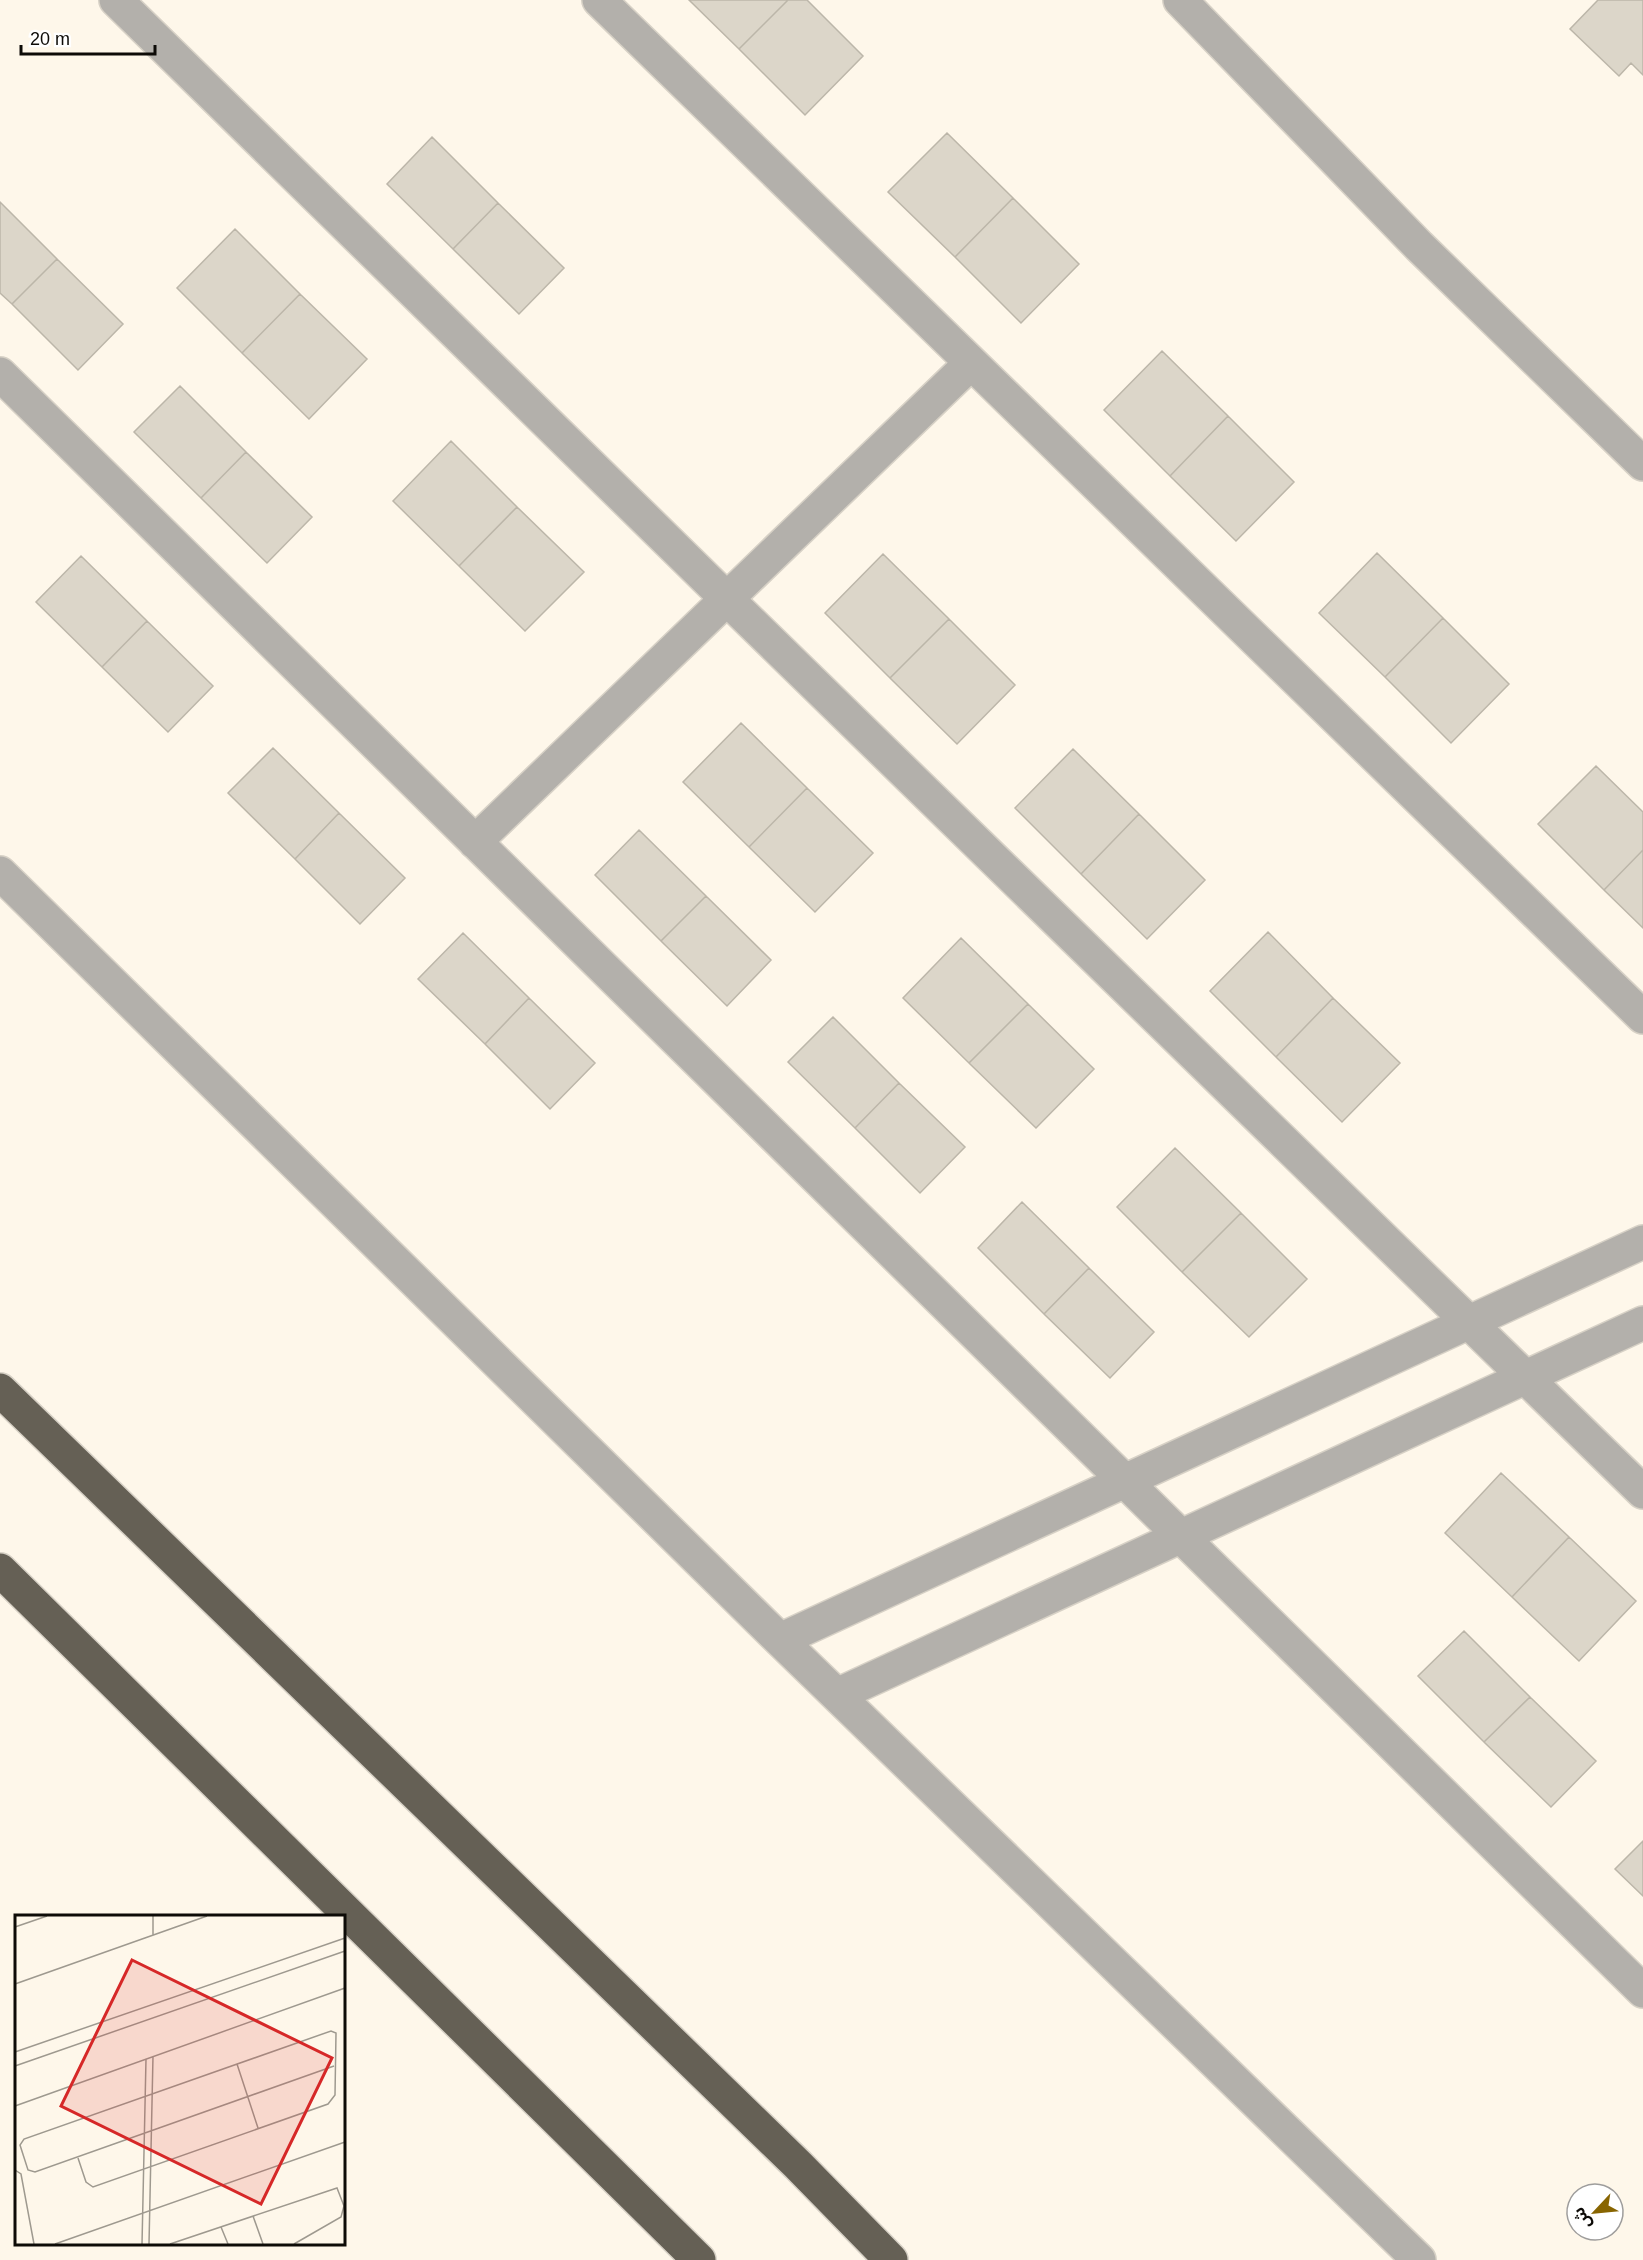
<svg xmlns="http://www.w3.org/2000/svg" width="1643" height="2260" font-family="Arial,'Noto Sans Arabic',sans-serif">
<rect width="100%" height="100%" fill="#fef7ea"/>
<!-- building -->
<path fill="#dcd6c9" stroke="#bcb6a9" stroke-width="1.5" d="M689 0H788L739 49Z
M788 0H807L863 56 805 115 739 49Z
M1598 0H1643V75L1631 63 1619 76 1570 29Z
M947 133 1013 198 955 257 888 192Z
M432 137 498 203 453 249 387 184Z
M1013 198 1079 264 1021 323 955 257Z
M0 202 57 259 12 304 0 293Z
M498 203 564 268 519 314 453 249Z
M235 229 300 294 242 353 177 288Z
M57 259 123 324 78 370 12 304Z
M300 294 367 359 309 419 242 353Z
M1162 351 1228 416 1170 476 1104 410Z
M180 386 246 452 201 498 134 432Z
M1228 416 1294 482 1236 541 1170 476Z
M451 441 517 507 459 566 393 501Z
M246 452 312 517 267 563 201 498Z
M517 507 584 572 525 631 459 566Z
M1377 553 1443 618 1385 677 1319 613Z
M883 554 949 619 890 678 825 613Z
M81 556 147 621 102 667 36 602Z
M1443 618 1509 684 1451 743 1385 677Z
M949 619 1015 685 957 744 890 678Z
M147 621 213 686 168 732 102 667Z
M741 723 807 788 749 847 683 782Z
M273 748 339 813 295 859 228 793Z
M1073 749 1139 814 1081 874 1015 808Z
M1596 766 1643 812V850L1604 890 1538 824Z
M807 788 873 853 815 912 749 847Z
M339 813 405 878 360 924 295 859Z
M1139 814 1205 880 1147 939 1081 874Z
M639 830 706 896 661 941 595 875Z
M1643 850V928L1604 890Z
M706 896 771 960 727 1006 661 941Z
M1268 932 1333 998 1276 1057 1210 991Z
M463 933 529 998 485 1044 418 979Z
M961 938 1028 1004 969 1063 903 998Z
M529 998 595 1063 550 1109 485 1044Z
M1333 998 1400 1063 1342 1122 1276 1057Z
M1028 1004 1094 1069 1036 1128 969 1063Z
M833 1017 899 1083 855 1128 788 1062Z
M899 1083 965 1147 920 1193 855 1128Z
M1175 1148 1241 1213 1182 1272 1117 1207Z
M1022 1202 1089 1268 1044 1314 978 1248Z
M1241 1213 1307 1279 1249 1337 1182 1272Z
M1089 1268 1154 1332 1110 1378 1044 1314Z
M1501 1473 1569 1537 1512 1597 1445 1533Z
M1569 1537 1636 1601 1579 1661 1512 1597Z
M1464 1631 1530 1697 1484 1742 1418 1676Z
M1530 1697 1596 1761 1551 1807 1484 1742Z
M1643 1841V1896L1615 1869Z"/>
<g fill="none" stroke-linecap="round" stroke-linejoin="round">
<!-- minor casing -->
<g stroke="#d7d1c6" stroke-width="36">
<path id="minor" d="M116 0 727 599 1643 1492
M599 0 1643 1017
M1180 0 1419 246 1643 464
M0 374 1643 1991
M475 842 970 364
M0 873 780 1640 1419 2260
M780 1640 1643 1242
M837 1695 1643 1323"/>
</g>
<!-- highway casing -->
<g stroke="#d7d1c6" stroke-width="36">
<path id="highway" d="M0 1390 798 2165 891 2260
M0 1570 699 2260"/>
</g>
<!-- minor -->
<use href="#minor" stroke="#b3b0ab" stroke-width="33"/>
<!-- highway -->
<use href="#highway" stroke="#656055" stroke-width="33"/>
</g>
<!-- overview -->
<g transform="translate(15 1915)">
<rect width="330" height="330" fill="#fef7ea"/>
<path fill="none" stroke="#9e998f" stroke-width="1.5" d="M0 12 32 1M138 20V1M0 69 192 1M0 137 330 23M222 149 243 213M0 151 330 36M0 191 330 73M63 243 71 267 78 272 313 189 320 180 321 118 316 116 9 224 5 230 13 255 20 257 319 151M0 255 6 259 19 329M238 301 248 329M206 312 213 329M40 329 330 227M127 329 131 144M134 329 138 141M155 329 322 273 329 291 326 302 279 329"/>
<path fill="#d62828" fill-opacity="0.15" stroke="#d62828" stroke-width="3" d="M117 45 317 143 246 289 46 191Z"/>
<rect width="330" height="330" fill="none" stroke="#0d0b07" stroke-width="3"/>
</g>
<!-- north arrow -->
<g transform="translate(1595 2212) rotate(244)"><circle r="28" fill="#ffffff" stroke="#9e9d9c" stroke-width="1.5"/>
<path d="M0-4.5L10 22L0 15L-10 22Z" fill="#886501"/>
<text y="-9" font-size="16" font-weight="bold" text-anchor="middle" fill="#0d0b07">ش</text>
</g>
<!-- scale -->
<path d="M21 45v9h134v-9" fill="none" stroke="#0d0b07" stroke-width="3"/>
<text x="30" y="45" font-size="18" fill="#0d0b07" stroke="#ffffff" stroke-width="4.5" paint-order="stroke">20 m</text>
</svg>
